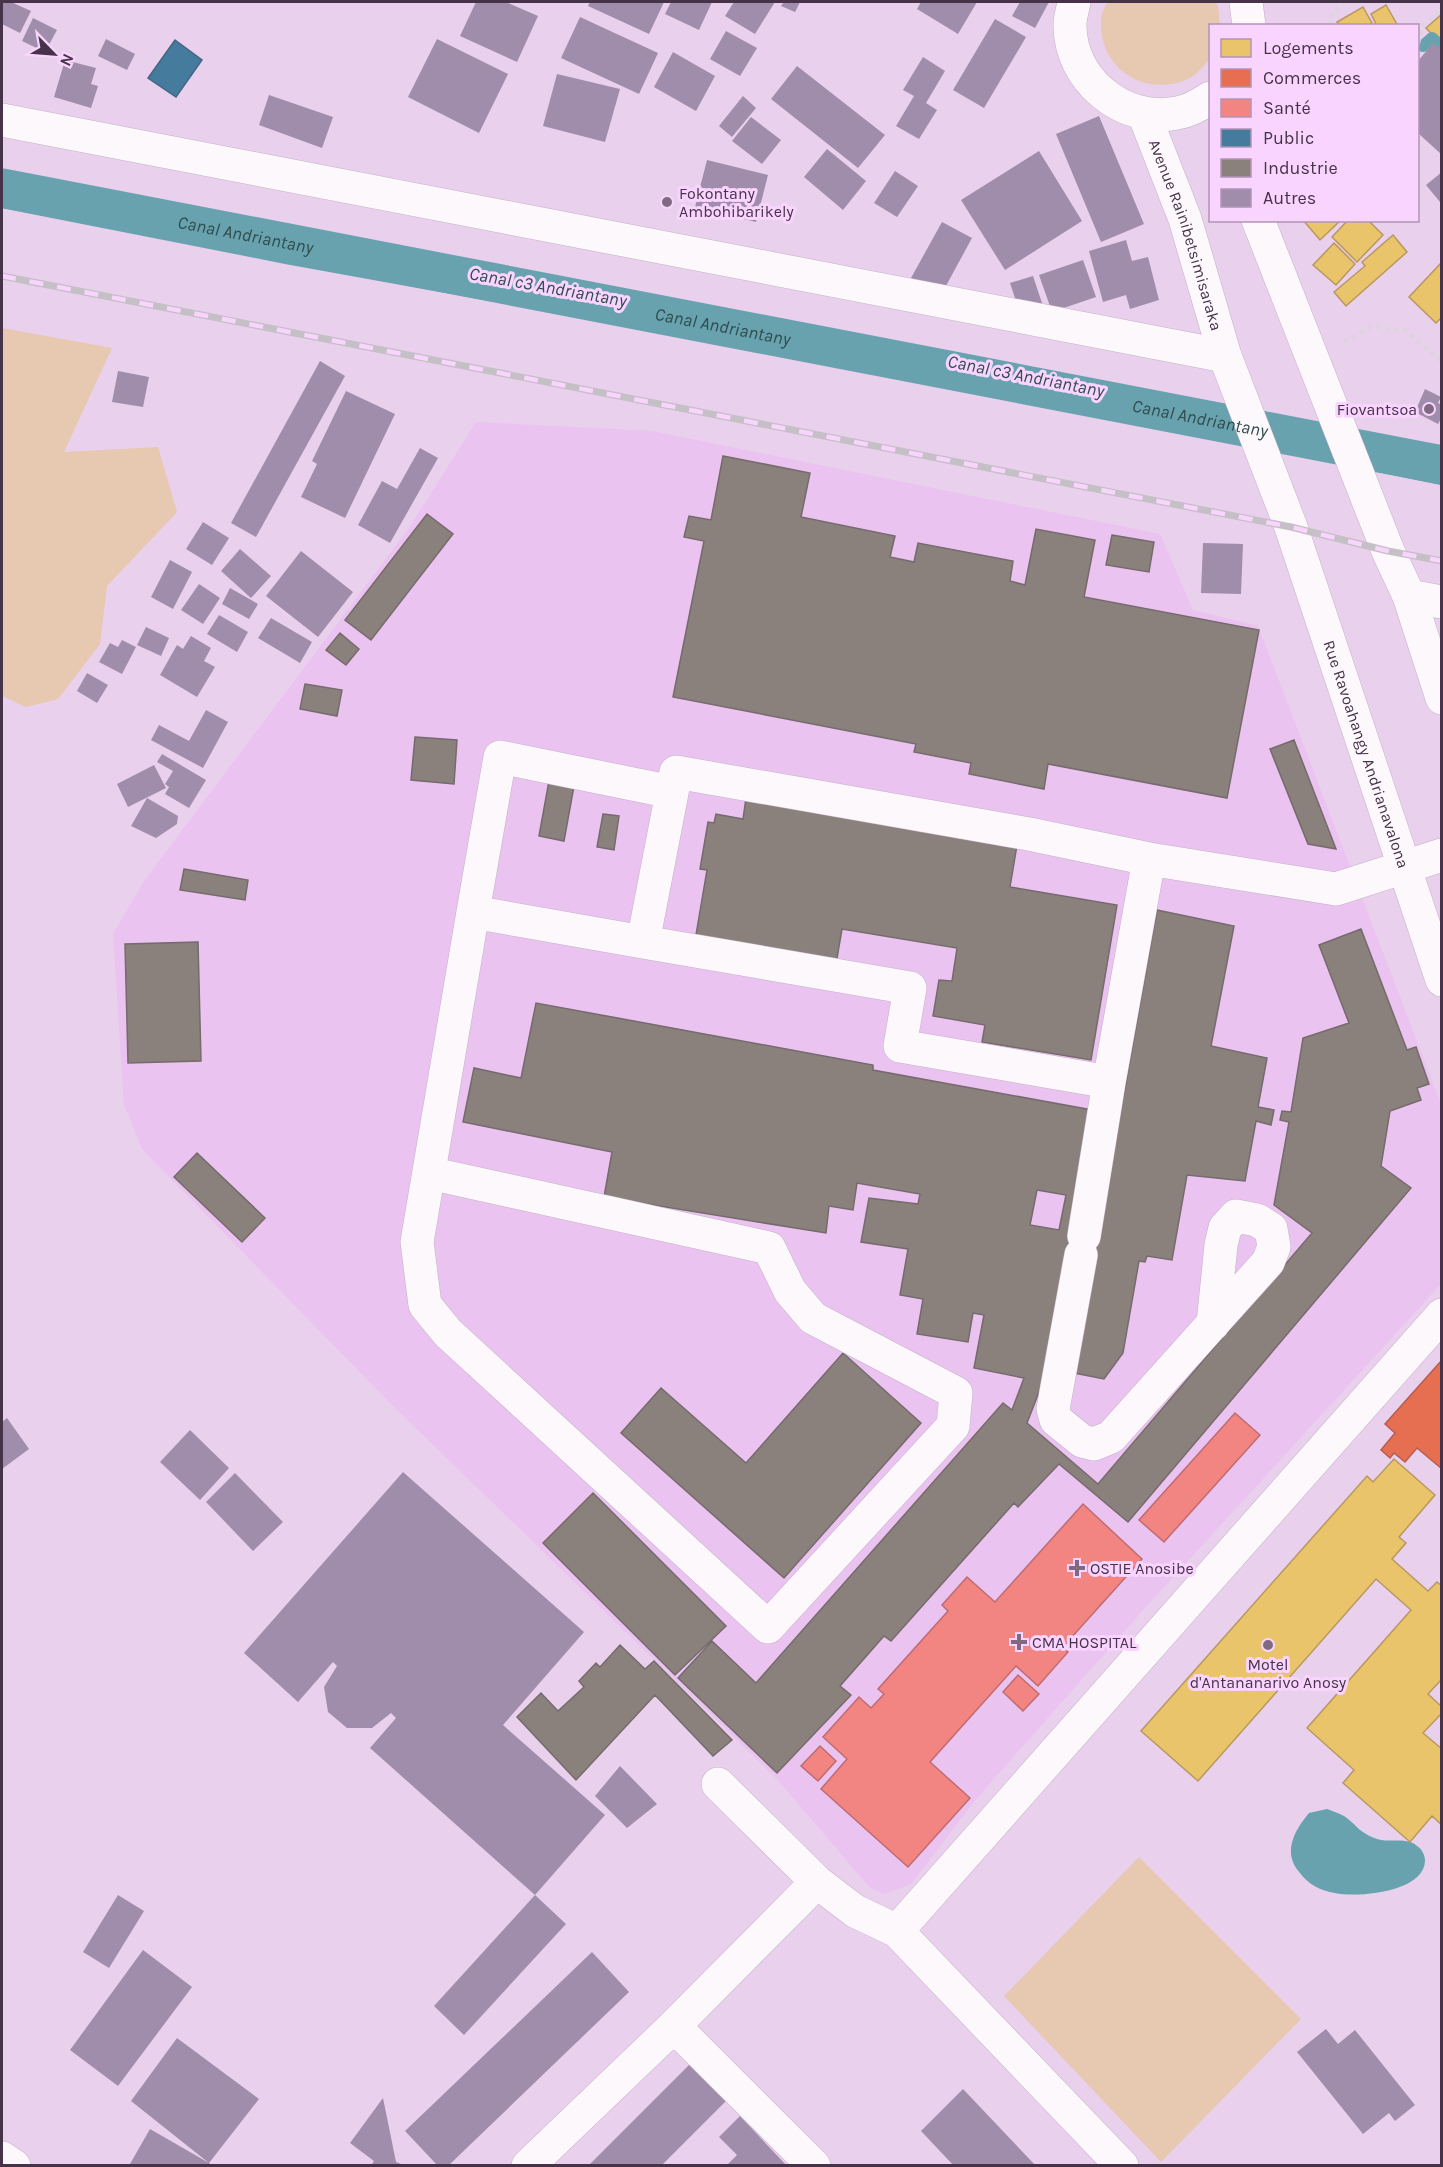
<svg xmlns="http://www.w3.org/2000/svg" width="1443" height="2167" font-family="Karla,sans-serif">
<rect width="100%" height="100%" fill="#e9d0ec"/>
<!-- built -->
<path fill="#eac3f0" d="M476 422 652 431 1160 534 1193 610 1258 626 1441 1104 1440 1285 1145 1608 977 1798 911 1884 885 1894 870 1888 777 1779 390 1403 142 1149 124 1104 113 934 144 881 409 528Z"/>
<!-- green -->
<path fill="#e7c8b0" d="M1107 2H1215L1218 6 1220 25 1210 26V59C1204 65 1198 74 1190 78 1146 99 1098 69 1101 19 1101 13 1105 7 1107 2Z
M2 328 112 348 64 452 158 447 177 512 107 586 100 644 58 699 26 707 2 696Z
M1139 1857 1301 2019 1161 2162 1004 1996Z"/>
<!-- water -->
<path fill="#68a2ae" d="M1327 1809C1332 1811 1339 1813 1344 1816 1358 1826 1358 1832 1377 1839 1390 1843 1407 1837 1417 1846 1422 1849 1425 1855 1425 1861 1424 1892 1358 1898 1335 1893 1321 1891 1308 1884 1300 1873 1282 1853 1294 1831 1309 1813Z"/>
<!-- homes -->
<path fill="#e9c46a" stroke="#b89860" stroke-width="1.5" d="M1386 5 1398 26H1373L1376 24 1371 14Z
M1363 7 1372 23 1368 26H1340L1337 22Z
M1442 14V45L1426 28Z
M1303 220H1341L1320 240Z
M1348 220H1368L1383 235 1357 262 1332 237Z
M1393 235 1407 252 1346 306 1334 292 1365 266 1362 262Z
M1334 243 1355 264 1336 285 1313 265Z
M1442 262V317L1436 323 1409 297Z
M1394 1459 1435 1495 1399 1537 1406 1543 1392 1559 1428 1591 1437 1582 1442 1586V1679L1428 1694 1442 1707V1713L1423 1733 1442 1749V1825L1432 1816 1410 1842 1343 1783 1354 1770 1307 1728 1411 1610 1376 1579 1198 1781 1141 1731 1367 1476 1373 1482Z"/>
<!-- shops -->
<path fill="#e76f51" stroke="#b75d4f" stroke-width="1.5" d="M1442 1360V1469L1417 1448 1405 1462 1394 1453 1390 1458 1381 1450 1395 1433 1385 1424Z"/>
<!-- health -->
<path fill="#f28482" stroke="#be6c71" stroke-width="1.5" d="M1235 1413 1260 1435 1164 1542 1139 1520Z
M1083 1504 1142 1559 1062 1648 1068 1652 1038 1686 1016 1666 930 1762 970 1798 908 1867 821 1789 847 1759 823 1737 859 1697 871 1708 884 1694 878 1689 948 1611 942 1605 967 1577 995 1602Z
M1018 1675 1039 1694 1023 1711 1003 1692Z
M820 1746 836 1761 818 1781 801 1766Z"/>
<!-- public -->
<path fill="#457b9d" stroke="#456584" stroke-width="1.5" d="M175 40 202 60 176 97 148 78Z"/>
<!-- industry -->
<path fill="#8a817c" stroke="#766a6d" stroke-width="1.5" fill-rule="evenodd" d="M723 456 810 473 801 517 895 536 890 557 914 562 918 543 1013 561 1010 581 1025 585 1036 529 1095 540 1084 597 1259 630 1227 798 1048 764 1044 789 969 774 971 763 914 752 916 744 673 697 704 541 684 537 689 516 711 520Z
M427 514 453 534 371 640 345 620Z
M1112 535 1154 542 1149 572 1106 565Z
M340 633 359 649 346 665 326 650Z
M305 684 342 690 337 716 300 709Z
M415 737 457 740 454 784 411 780Z
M1294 740 1336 849 1308 844 1270 749Z
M549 781 574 786 564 841 539 836Z
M746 798 1017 845 1010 887 1117 905 1091 1060 982 1042 985 1025 933 1016 939 980 952 981 957 948 842 929 836 964 695 941 707 870 700 869 708 822 714 823 716 814 743 819Z
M603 814 619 816 614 850 597 847Z
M184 869 248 880 245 900 180 890Z
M1157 910 1234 926 1211 1046 1267 1058 1258 1107 1274 1110 1271 1125 1256 1121 1245 1181 1187 1175 1172 1260 1147 1256 1145 1262 1139 1261 1123 1353 1104 1379 1074 1373 1044 1379 1027 1423 1098 1484 1312 1233 1274 1205 1289 1122 1280 1120 1282 1111 1291 1112 1303 1038 1349 1023 1319 945 1361 929 1407 1050 1416 1047 1429 1084 1417 1088 1421 1100 1390 1111 1381 1166 1411 1188 1128 1522 1059 1464 1018 1507 1014 1503 891 1641 884 1636 840 1686 851 1695 777 1773 678 1678 712 1641 756 1683 1003 1403 1012 1410 1024 1378 974 1368 984 1315 973 1313 968 1342 917 1334 923 1299 900 1295 908 1249 861 1242 869 1198 918 1204 920 1194 857 1183 853 1210 829 1206 826 1233 604 1197 612 1152 463 1122 474 1068 521 1078 536 1003 873 1065V1070L1092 1110 1098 1239ZM1037 1190 1066 1195 1059 1230 1030 1225Z
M198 942 201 1061 128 1063 125 944Z
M197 1153 265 1218 242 1242 174 1177Z
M843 1353 921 1423 784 1578 621 1433 661 1388 746 1463Z
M593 1493 726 1626 675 1675 543 1543Z
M620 1645 645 1669 654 1661 732 1740 713 1756 655 1695 576 1780 517 1717 541 1693 558 1711 584 1687 579 1681 596 1663 600 1667Z"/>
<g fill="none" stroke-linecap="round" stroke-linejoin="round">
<!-- stream -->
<path stroke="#68a2ae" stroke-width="12" d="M1423 46 1432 38 1442 47
M2 202 286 258 985 385 1442 479"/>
<!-- canal -->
<path stroke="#68a2ae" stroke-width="39" id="s1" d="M2 188 1442 465"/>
</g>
<!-- building -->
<path fill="#a08dab" d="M2 2H11L31 11 20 33 2 24Z
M476 2H506L538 16 517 62 460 36Z
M590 2H664L649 34 588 6Z
M671 2H712L699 30 665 14Z
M734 2H775L755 34 725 16Z
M784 2H800L795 12 781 6Z
M921 2H977L958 34 917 9Z
M1020 2H1049L1035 28 1012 16Z
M580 17 658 53 639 94 561 58Z
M33 18 57 30 45 52 22 41Z
M995 19 1026 37 984 108 953 90Z
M726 31 757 48 740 76 710 59Z
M106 39 135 54 127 70 98 56Z
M437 39 508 74 479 133 408 97Z
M1433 43 1442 50V155L1418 133V61Z
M673 52 715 76 696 111 654 87Z
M923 57 945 71 926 103 937 110 919 139 896 126 914 96 903 90Z
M65 60 96 68 91 84 98 86 91 108 54 97Z
M797 66 885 135 858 168 771 99Z
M557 74 620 89 605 142 543 126Z
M269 95 333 117 322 148 259 125Z
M743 96 756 108 732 137 719 126Z
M1099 116 1144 224 1101 242 1056 134Z
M751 117 781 140 762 164 732 141Z
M827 149 866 181 843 210 804 177Z
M1039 151 1082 221 1005 270 961 200Z
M707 160 768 175 756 222 695 207Z
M895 171 918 186 897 217 874 203Z
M1442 172V200L1440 202 1426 185Z
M942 222 972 238 941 295 911 278Z
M1126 240 1132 261 1148 257 1159 300 1130 309 1126 295 1103 302 1089 251Z
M1083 260 1096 297 1052 312 1039 275Z
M1033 276 1042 303 1019 310 1010 283Z
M320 361 345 376 256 537 231 523Z
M118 371 149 377 143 407 112 402Z
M1425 389 1441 397 1438 403 1442 405V417L1438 424 1415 412Z
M346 391 395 414 345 518 301 497 317 464 312 461Z
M420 448 438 458 390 543 358 525 382 481 397 489Z
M203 522 229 538 212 565 186 549Z
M1203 543 1243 544 1241 594 1201 593Z
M240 549 271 576 251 598 221 571Z
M301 551 353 592 318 637 266 596Z
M170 560 192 572 173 609 151 597Z
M199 584 220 598 203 624 181 610Z
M230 588 258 604 249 619 222 604Z
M219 615 248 632 237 652 207 634Z
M271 618 312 642 300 663 258 638Z
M146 627 169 638 161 656 137 645Z
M191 636 211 648 204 661 215 667 197 697 160 675 177 645 183 649Z
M122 640 136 647 122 674 99 662 110 643 118 647Z
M87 673 108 685 97 703 77 691Z
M206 710 228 722 203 768 151 740 159 725 189 741Z
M162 754 206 780 189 808 165 794 169 787 165 784 173 771 157 762Z
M154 765 166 788 128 807 117 784Z
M147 798 178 816 177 824 156 838 131 826Z
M7 1418 29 1449 2 1469V1422Z
M190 1430 229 1468 200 1500 160 1462Z
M403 1472 584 1632 503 1725 605 1815 535 1895 566 1924 464 2035 434 2006 535 1895 370 1748 396 1718 391 1713 372 1728H347L328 1712 324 1687 337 1666 333 1662 298 1702 244 1653Z
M235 1473 283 1522 253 1551 206 1502Z
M620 1766 657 1804 627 1828 595 1796Z
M118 1895 144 1911 109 1968 83 1952Z
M143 1950 192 1987 118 2086 70 2050Z
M592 1952 629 1992 448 2166H438L405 2131Z
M1326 2029 1338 2044 1355 2030 1415 2105 1395 2121 1389 2113 1363 2134 1297 2052Z
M177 2038 259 2099 209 2163 131 2101Z
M690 2064 726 2101 661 2166H588Z
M963 2089 1036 2166H954L921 2131Z
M383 2098 396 2162 406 2166H371L374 2161 350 2143Z
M740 2116 787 2166H726L737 2155 719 2137Z
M150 2129 209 2163 213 2166 130 2164Z"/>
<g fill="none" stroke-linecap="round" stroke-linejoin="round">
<!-- minor casing -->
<g stroke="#c4b1c7" stroke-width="34">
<path id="minor" d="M2 120 1225 356
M1409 596 1442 602
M473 912 500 757 672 792
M643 942 910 988 900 1046 1109 1082 1149 859
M429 1173 769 1248 790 1291 813 1318 956 1393 953 1426 768 1627 448 1333 425 1305 417 1242 473 912 643 942 676 772 1029 834 1149 859 1336 889 1442 855
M1084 1236 1109 1082
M1081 1255 1053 1409 1056 1420 1082 1441 1094 1444 1111 1437 1268 1262 1274 1247 1271 1229 1257 1220 1236 1216 1225 1228 1221 1245 1213 1324
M718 1784 817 1882 855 1911 897 1931 1122 2166
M897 1931 1442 1315
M674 2026 814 2166
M528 2166 674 2026 817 1882"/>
</g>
<!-- major casing -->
<g stroke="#c4b1c7" stroke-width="34">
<g id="major">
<path d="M1074 2C1073 9 1070 17 1070 24 1069 79 1123 124 1177 113 1190 111 1200 105 1210 98"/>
<path d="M1246 2 1249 26"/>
<path id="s2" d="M1144 114 1185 219 1225 356 1291 527 1442 980"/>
<path d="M1258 220 1388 551 1409 596 1442 698"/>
<path d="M2 2158 14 2166"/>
</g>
</g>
<!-- path -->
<path stroke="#dcd5de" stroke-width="4" stroke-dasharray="4.5 4.5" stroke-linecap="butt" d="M1332 26 1329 19 1345 2
M1418 44 1422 26 1442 10
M1344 342 1371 327 1405 330 1442 362"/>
<!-- minor -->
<use href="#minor" stroke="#fcf8fc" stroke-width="33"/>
<!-- major -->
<use href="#major" stroke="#fcf8fc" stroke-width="33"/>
<!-- rail casing -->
<g stroke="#c5bfc6" stroke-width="7">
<path id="rail" d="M2 276 1291 527 1388 551 1442 561"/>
</g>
<!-- rail -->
<use href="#rail" stroke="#f9d4ff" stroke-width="4.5" stroke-dasharray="14" stroke-linecap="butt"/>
</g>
<!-- markers -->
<g fill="#7f6a82" stroke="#f9d4ff" stroke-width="2">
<circle cx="667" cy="202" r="6"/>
<circle cx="1429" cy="409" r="6"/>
<path d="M1074 1559h6v6h6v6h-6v6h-6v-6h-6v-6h6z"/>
<path d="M1016 1633h6v6h6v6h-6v6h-6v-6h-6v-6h6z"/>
<circle cx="1268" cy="1645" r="6"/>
</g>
<g text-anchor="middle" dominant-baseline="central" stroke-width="6" stroke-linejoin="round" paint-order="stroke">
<!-- poi labels -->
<g font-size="16" fill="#463349" stroke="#f9d4ff" text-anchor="start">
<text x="679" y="193">Fokontany<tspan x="679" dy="18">Ambohibarikely</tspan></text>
<text x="1417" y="409" text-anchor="end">Fiovantsoa</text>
<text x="1090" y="1568">OSTIE Anosibe</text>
<text x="1032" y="1642">CMA HOSPITAL</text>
<text x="1268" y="1664" text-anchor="middle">Motel<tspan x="1268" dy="18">d'Antananarivo Anosy</tspan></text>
</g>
<!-- street labels -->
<g font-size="16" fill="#463349" stroke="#f9d4ff">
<text stroke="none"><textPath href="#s2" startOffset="128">Avenue Rainibetsimisaraka</textPath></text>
<text stroke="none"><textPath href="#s2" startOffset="678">Rue Ravoahangy Andrianavalona</textPath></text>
</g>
<!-- water labels -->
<g font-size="18" font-style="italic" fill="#2f4c4e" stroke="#f9d4ff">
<text stroke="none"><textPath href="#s1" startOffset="248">Canal Andriantany</textPath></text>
<text transform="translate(548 287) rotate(10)">Canal c3 Andriantany</text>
<text stroke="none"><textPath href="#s1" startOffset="734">Canal Andriantany</textPath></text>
<text transform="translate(1026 376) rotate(11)">Canal c3 Andriantany</text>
<text stroke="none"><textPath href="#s1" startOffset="1220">Canal Andriantany</textPath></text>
</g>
</g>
<!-- border -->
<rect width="1443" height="2167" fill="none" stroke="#463349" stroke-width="6"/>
<!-- legend -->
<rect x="1209" y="24" width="210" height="198" fill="#f9d4ff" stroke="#b194b6" stroke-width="1.5"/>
<rect x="1221" y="39" width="30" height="18" fill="#e9c46a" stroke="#b194b6" stroke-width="1.5"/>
<text x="1263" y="54" font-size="18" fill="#463349">Logements</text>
<rect x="1221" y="69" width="30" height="18" fill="#e76f51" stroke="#b194b6" stroke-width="1.5"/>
<text x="1263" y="84" font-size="18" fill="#463349">Commerces</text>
<rect x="1221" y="99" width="30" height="18" fill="#f28482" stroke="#b194b6" stroke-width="1.5"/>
<text x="1263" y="114" font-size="18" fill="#463349">Santé</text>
<rect x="1221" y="129" width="30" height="18" fill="#457b9d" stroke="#b194b6" stroke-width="1.5"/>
<text x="1263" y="144" font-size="18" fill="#463349">Public</text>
<rect x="1221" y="159" width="30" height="18" fill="#8a817c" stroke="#b194b6" stroke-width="1.5"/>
<text x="1263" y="174" font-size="18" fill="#463349">Industrie</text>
<rect x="1221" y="189" width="30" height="18" fill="#a08dab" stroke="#b194b6" stroke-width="1.5"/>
<text x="1263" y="204" font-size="18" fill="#463349">Autres</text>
<!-- north arrow -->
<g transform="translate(54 54) rotate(115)" stroke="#f9d4ff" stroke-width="4.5" paint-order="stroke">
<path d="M0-4.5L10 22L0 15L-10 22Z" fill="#463349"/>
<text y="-9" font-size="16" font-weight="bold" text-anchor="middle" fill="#463349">N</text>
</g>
</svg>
